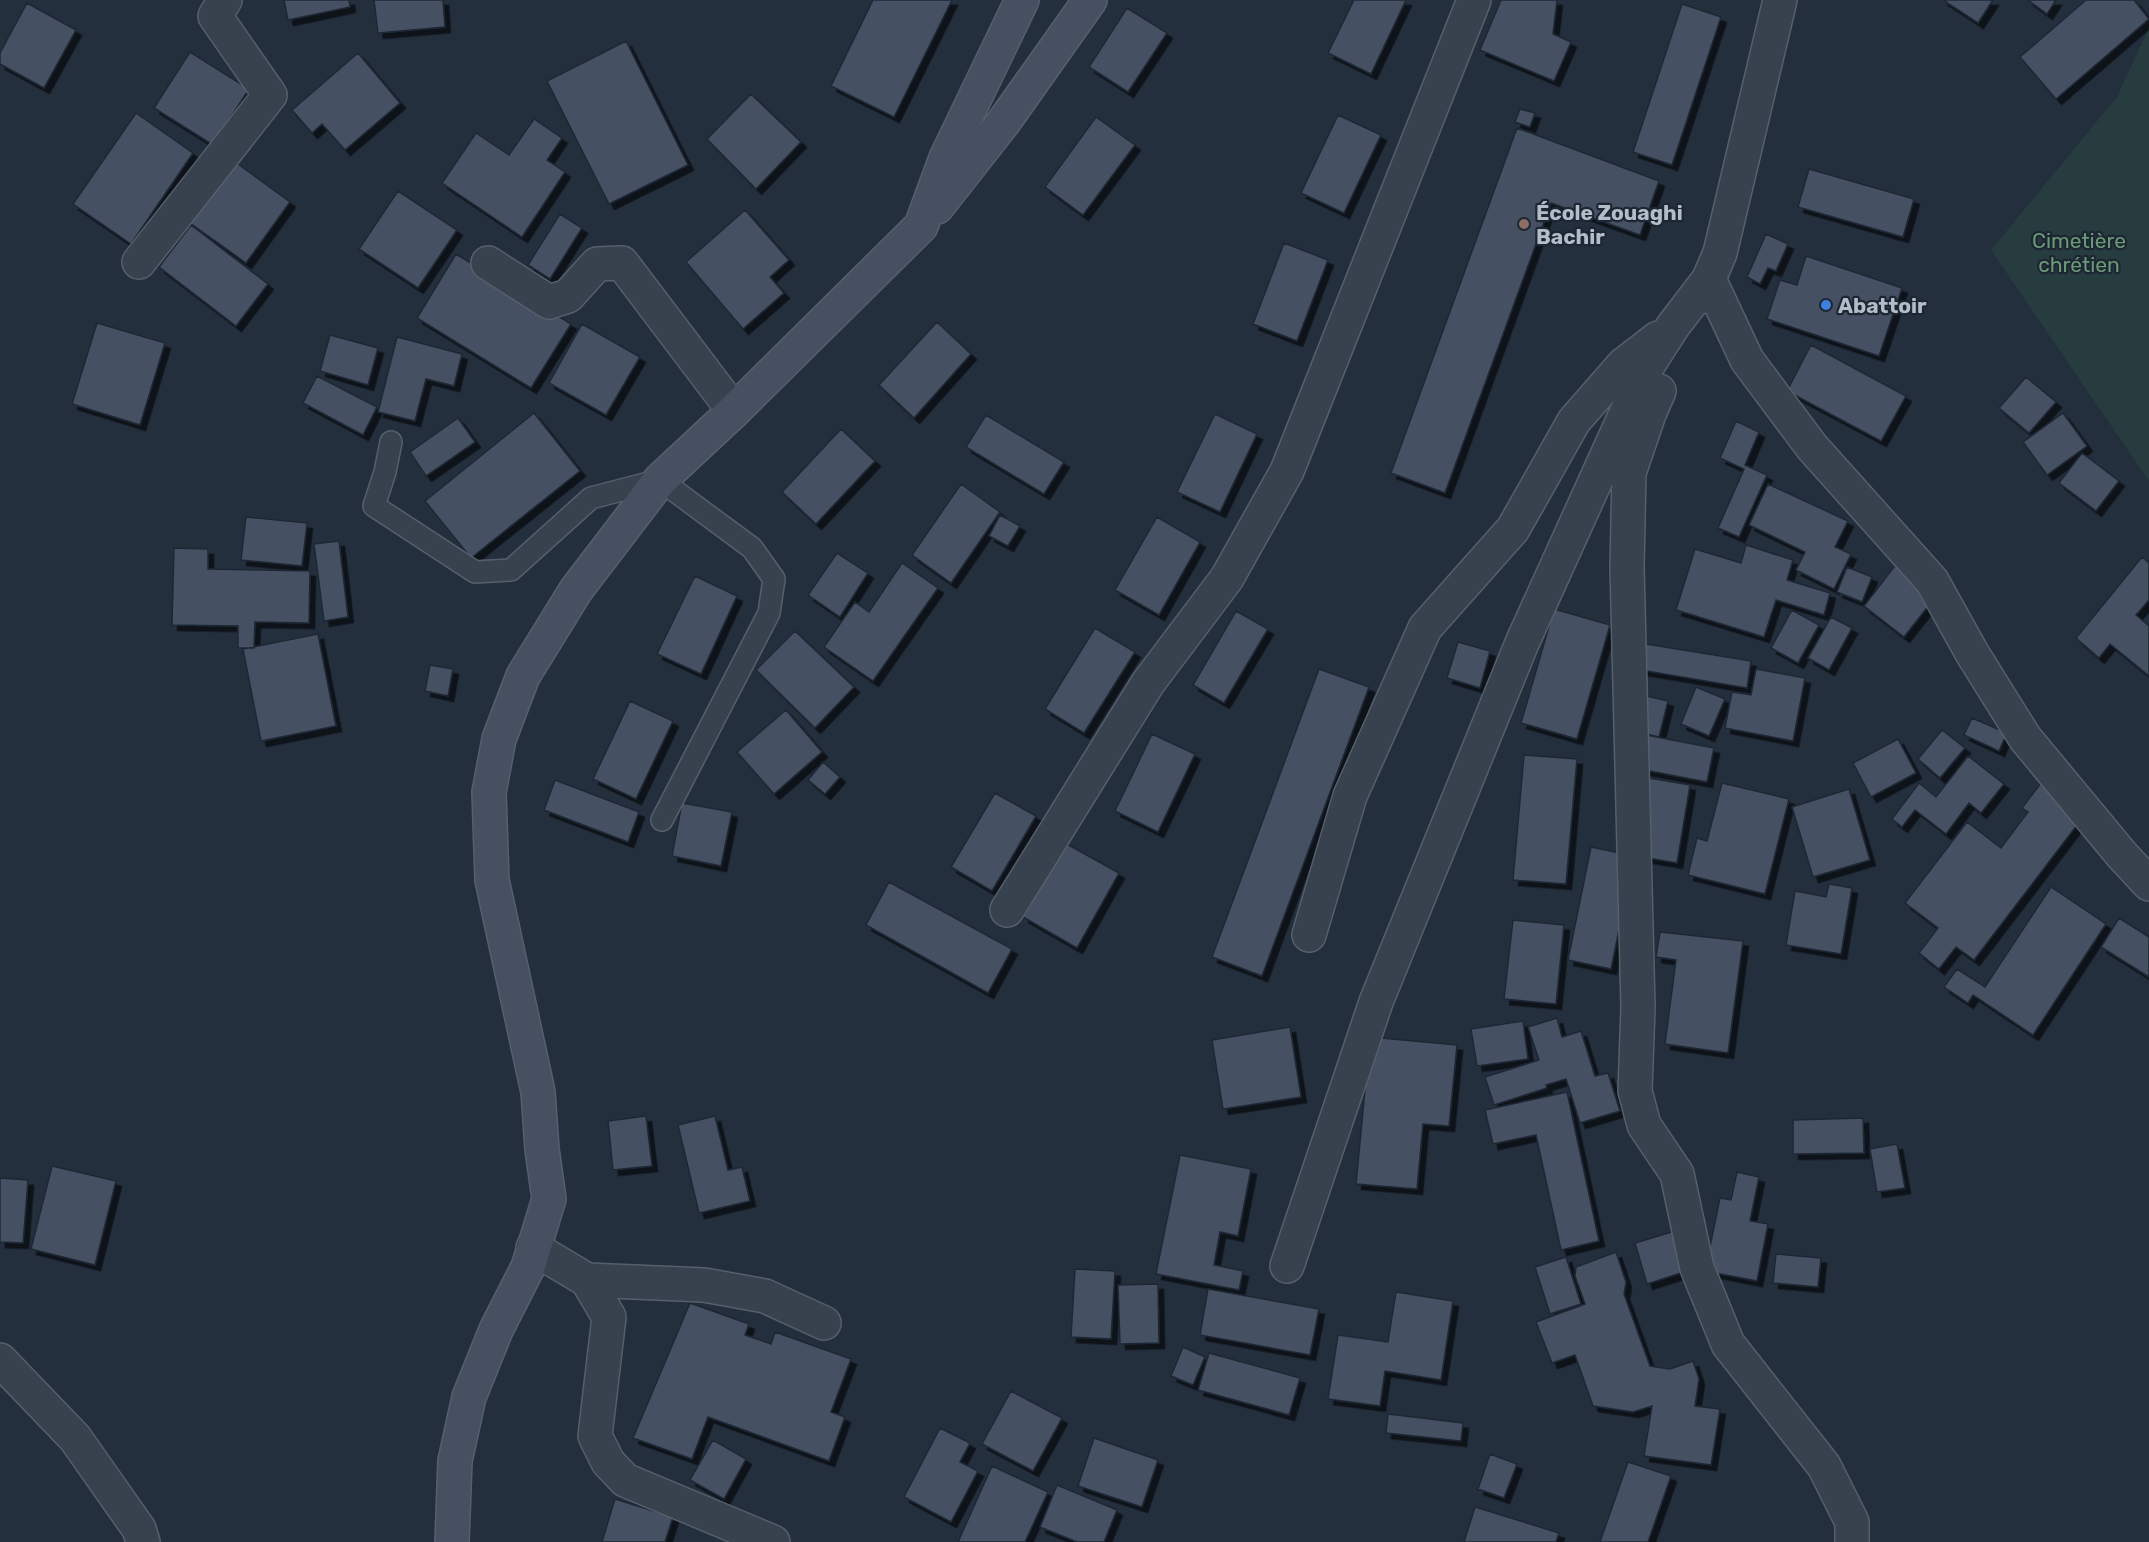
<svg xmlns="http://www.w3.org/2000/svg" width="2149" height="1542" font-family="Rubik,sans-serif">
<defs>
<filter id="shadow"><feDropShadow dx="5.5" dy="5.5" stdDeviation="0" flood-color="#0009"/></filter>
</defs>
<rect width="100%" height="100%" fill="#242f3e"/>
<!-- green -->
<path fill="#263c3f" d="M2149 27V481L1991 250 2117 97Z"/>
<!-- building -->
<path fill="#455162" stroke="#1f2835" stroke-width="1.5" filter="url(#shadow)" d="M284 0H349L350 7 288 20Z
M374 0H443L445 27 378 33Z
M873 0H952L894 117 831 86Z
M1354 0H1406L1371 74 1328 53Z
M1501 0H1557L1553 34 1571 42 1554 81 1480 50Z
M1943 0H1993L1978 23Z
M2028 0H2056L2047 14Z
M2086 0H2134L2149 19 2056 99 2020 57Z
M27 3 76 30 44 88 0 64V53Z
M1682 4 1721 17 1672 165 1633 152Z
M1127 8 1167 33 1128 92 1089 67Z
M626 41 688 165 609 204 547 81Z
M190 52 249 89 213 145 154 108Z
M358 53 400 103 345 150 322 124 312 133 292 110Z
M751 94 801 142 756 189 707 139Z
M1520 109 1535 113 1530 127 1515 122Z
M136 113 193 153 131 244 73 204Z
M1338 115 1381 135 1344 213 1301 193Z
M1096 117 1135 145 1083 215 1045 187Z
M534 119 562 138 547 160 565 172 522 237 442 183 476 133 509 155Z
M1517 128 1659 181 1640 235 1551 203 1445 493 1391 473Z
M234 161 290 202 246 263 190 223Z
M1809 169 1914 199 1903 237 1798 207Z
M398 191 457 230 418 288 359 249Z
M745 210 789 260 770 277 784 293 743 329 686 262Z
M560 214 582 228 550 279 528 265Z
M191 225 268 284 236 326 159 267Z
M1766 234 1788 244 1776 271 1768 268 1760 284 1747 277Z
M1284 243 1328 260 1297 341 1253 324Z
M456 254 571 324 531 388 417 318Z
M1806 256 1902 288 1879 356 1767 319 1780 280 1797 285Z
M937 322 971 354 914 418 879 385Z
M97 323 165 343 140 425 72 404Z
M582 324 640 357 606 415 549 383Z
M330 335 378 348 368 385 320 371Z
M397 337 462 354 454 386 426 379 415 421 378 412Z
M1811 345 1906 396 1881 441 1787 391Z
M317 376 377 407 363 435 303 403Z
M2026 377 2056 402 2029 433 1999 408Z
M534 413 580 471 471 558 425 501Z
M2063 413 2087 446 2047 475 2023 442Z
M1215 414 1257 434 1220 512 1177 492Z
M986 415 1064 462 1044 494 966 447Z
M458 418 475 442 426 476 410 452Z
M1736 421 1759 432 1745 465 1767 475 1739 537 1718 528 1744 469 1720 458Z
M841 429 875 461 816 524 782 492Z
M2082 453 2119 481 2096 511 2059 483Z
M961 484 1000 512 951 583 912 555Z
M1768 484 1848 521 1835 547 1851 554 1834 589 1796 570 1805 552 1749 525Z
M1000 515 1020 526 1008 546 989 536Z
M246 517 307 523 302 566 241 560Z
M1157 517 1200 542 1159 615 1115 590Z
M339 541 348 617 324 621 314 544Z
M1746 545 1793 560 1787 580 1830 593 1824 615 1776 600 1764 637 1676 610 1695 549 1741 563Z
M174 548 208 549V569L310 571 309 623 255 622 254 648H238V626L172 625Z
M837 553 868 573 840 617 808 595Z
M2142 557 2149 563V600L2136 615 2149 626V676L2110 644 2099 658 2076 638Z
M902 563 938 588 873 681 824 647 855 602 869 612Z
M1897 563 1937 595 1904 637 1864 606Z
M1847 567 1872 577 1862 602 1837 592Z
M695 576 737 596 701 674 657 654Z
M1554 609 1610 625 1577 739 1521 723Z
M1792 610 1819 625 1798 663 1771 648Z
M1236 611 1268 629 1224 703 1193 685Z
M1831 617 1852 628 1829 670 1808 658Z
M1095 628 1135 652 1084 733 1045 709Z
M795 631 854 687 815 728 756 670Z
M318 634 336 726 261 741 243 649Z
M1458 642 1490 651 1480 688 1447 678Z
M1640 643 1751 661 1747 688 1635 669Z
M430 665 453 669 448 696 425 691Z
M1319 669 1369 687 1262 976 1212 957Z
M1756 669 1805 678 1793 741 1725 728 1732 692 1751 695Z
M1696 687 1725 699 1709 736 1681 724Z
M1642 695 1668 701 1659 737 1634 731Z
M630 701 673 721 636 799 593 779Z
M786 710 822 752 774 794 737 752Z
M1972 718 2007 733 1999 751 1964 735Z
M1942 730 1965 748 1940 778 1918 759Z
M1152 734 1195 754 1158 832 1115 811Z
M1646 735 1714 748 1707 782 1639 769Z
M1898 739 1916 773 1871 797 1853 763Z
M1524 755 1577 759 1566 884 1513 880Z
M1968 756 2004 784 1981 813 1969 803 1946 834 1915 810 1902 827 1892 819 1919 783 1936 797Z
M823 762 840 777 825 794 808 780Z
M1649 778 1690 785 1677 863 1636 856Z
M555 780 639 812 628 842 544 810Z
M1722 783 1789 799 1765 894 1688 875 1697 838 1707 841Z
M2041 783 2084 816 1974 960 1956 947 1939 969 1919 953 1938 928 1905 903 1967 822 2001 848 2028 812 2022 808Z
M1849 789 1870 860 1813 877 1792 807Z
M995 793 1036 816 992 891 951 867Z
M682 803 732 812 721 866 672 856Z
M1065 843 1119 873 1077 948 1023 917Z
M1591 847 1634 856 1611 969 1568 960Z
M889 882 1012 949 988 993 866 925Z
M1829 884 1852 888 1841 954 1786 945 1795 891 1826 897Z
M2051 887 2106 924 2033 1035 1973 995 1968 1003 1944 987 1957 969 1985 987Z
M2119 918 2149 937V977L2101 947Z
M1513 920 1564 925 1556 1004 1504 999Z
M1660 932 1743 941 1728 1053 1665 1044 1676 960 1656 957Z
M1557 1018 1562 1037 1581 1031 1595 1076 1608 1073 1620 1111 1580 1123 1566 1079 1546 1085 1547 1088 1494 1105 1485 1077 1539 1060 1528 1027Z
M1523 1021 1528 1059 1477 1066 1471 1029Z
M1290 1027 1301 1097 1223 1109 1212 1040Z
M1370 1037 1457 1045 1449 1126 1423 1124 1417 1189 1356 1184Z
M1567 1092 1599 1241 1561 1250 1536 1135 1493 1144 1485 1110Z
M646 1116 652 1166 613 1170 608 1121Z
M715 1116 728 1170 742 1167 750 1201 699 1213 678 1125Z
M1863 1118 1864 1153 1793 1154V1120Z
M1897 1144 1905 1188 1877 1192 1870 1149Z
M1180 1155 1251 1169 1238 1236 1220 1232 1214 1265 1243 1271 1239 1290 1156 1274Z
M52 1166 116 1181 95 1265 31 1249Z
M1737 1172 1759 1177 1750 1221 1768 1224 1757 1281 1705 1271 1720 1198 1731 1200Z
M0 1178 28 1180 23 1243 0 1242Z
M1675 1231 1687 1271 1647 1284 1635 1243Z
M1616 1252 1626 1282 1624 1294 1650 1366 1670 1369 1693 1361 1699 1379 1695 1406 1720 1409 1711 1465 1644 1456 1652 1406 1633 1412 1593 1406 1575 1355 1552 1363 1536 1322 1585 1304 1575 1276 1576 1267Z
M1776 1254 1821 1258 1818 1287 1773 1283Z
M1566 1257 1581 1304 1550 1314 1535 1267Z
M1075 1269 1115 1271 1111 1339 1071 1337Z
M1158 1284 1159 1343 1120 1344 1118 1285Z
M1208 1289 1319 1309 1310 1355 1200 1335Z
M1396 1292 1453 1301 1441 1380 1385 1371 1380 1406 1328 1399 1338 1335 1388 1342Z
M690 1303 749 1324 745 1335 771 1344 775 1332 851 1359 831 1412 845 1417 829 1461 708 1417 692 1459 633 1438Z
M1183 1347 1205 1357 1193 1385 1171 1376Z
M1209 1353 1300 1378 1289 1415 1198 1390Z
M1011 1391 1062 1418 1033 1471 982 1444Z
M1388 1414 1463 1423 1461 1441 1386 1433Z
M940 1428 970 1443 960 1462 978 1471 951 1522 904 1497Z
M1094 1438 1158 1460 1142 1507 1078 1486Z
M713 1440 746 1459 724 1499 690 1480Z
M1490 1454 1517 1464 1504 1498 1478 1489Z
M1628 1462 1671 1476 1648 1542H1600Z
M992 1466 1048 1492 1025 1542H958Z
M1057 1485 1117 1510 1104 1542H1077L1040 1527Z
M615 1499 673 1517 665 1542H602Z
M1475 1507 1559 1533 1556 1542H1464Z"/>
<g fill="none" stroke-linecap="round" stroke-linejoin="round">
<!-- service casing -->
<g stroke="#565f6c" stroke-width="24">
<path id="service" d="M391 442 385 472 374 506 475 572 511 570 591 498 660 480 752 548 774 579 769 613 662 820"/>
</g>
<!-- minor casing -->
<g stroke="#565f6c" stroke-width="36">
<path id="minor" d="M139 262 270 95 215 16 225 0
M488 263 549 302 568 296 597 264 622 263 734 411
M1701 297 1720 253 1780 0
M1659 391 1649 414 1629 473 1627 567 1638 1007 1635 1091 1644 1125 1677 1174 1697 1268 1728 1344 1824 1466 1852 1522V1542
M1007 910 1148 683 1227 578 1287 471 1474 0
M1309 935 1350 796 1425 628 1513 529 1574 421 1623 365 1658 338
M533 1248 587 1280 704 1285 765 1296 824 1323
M1287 1266 1376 1002 1522 643 1648 365 1673 326 1709 279 1747 360 1812 447 1932 581 1972 653 2025 738 2122 855 2149 884
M587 1280 609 1317 595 1436 608 1462 625 1480 773 1542
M0 1360 75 1438 139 1529 143 1542"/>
</g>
<!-- secondary casing -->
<g stroke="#565f6c" stroke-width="36">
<path id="secondary" d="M937 207 1003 123 1090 0
M452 1542 455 1461 469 1397 496 1330 528 1267 549 1199 542 1149 538 1092 492 880 489 792 499 739 523 676 576 590 660 480 734 411 921 226 946 158 1022 0"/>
</g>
<!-- service -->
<use href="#service" stroke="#38414e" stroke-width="21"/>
<!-- minor -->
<use href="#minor" stroke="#38414e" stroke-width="33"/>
<!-- secondary -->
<use href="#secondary" stroke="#465061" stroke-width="33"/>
</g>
<!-- markers -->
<circle fill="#8d6e63" stroke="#1d2633" stroke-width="2" cx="1524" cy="224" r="6"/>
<circle fill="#3f7fe0" stroke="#1d2633" stroke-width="2" cx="1826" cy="305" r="6"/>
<g text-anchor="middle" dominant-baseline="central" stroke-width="4.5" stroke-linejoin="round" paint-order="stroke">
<!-- poi labels -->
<g font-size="21" font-weight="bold" fill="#b4bcc9" stroke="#1d2633" text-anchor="start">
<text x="1536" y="212">École Zouaghi<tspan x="1536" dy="24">Bachir</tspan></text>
<text x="1838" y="305">Abattoir</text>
</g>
<!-- park labels -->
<g font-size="21" fill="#6b9a76" stroke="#1d2633">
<text x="2079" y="240">Cimetière<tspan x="2079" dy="24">chrétien</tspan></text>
</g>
</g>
</svg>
